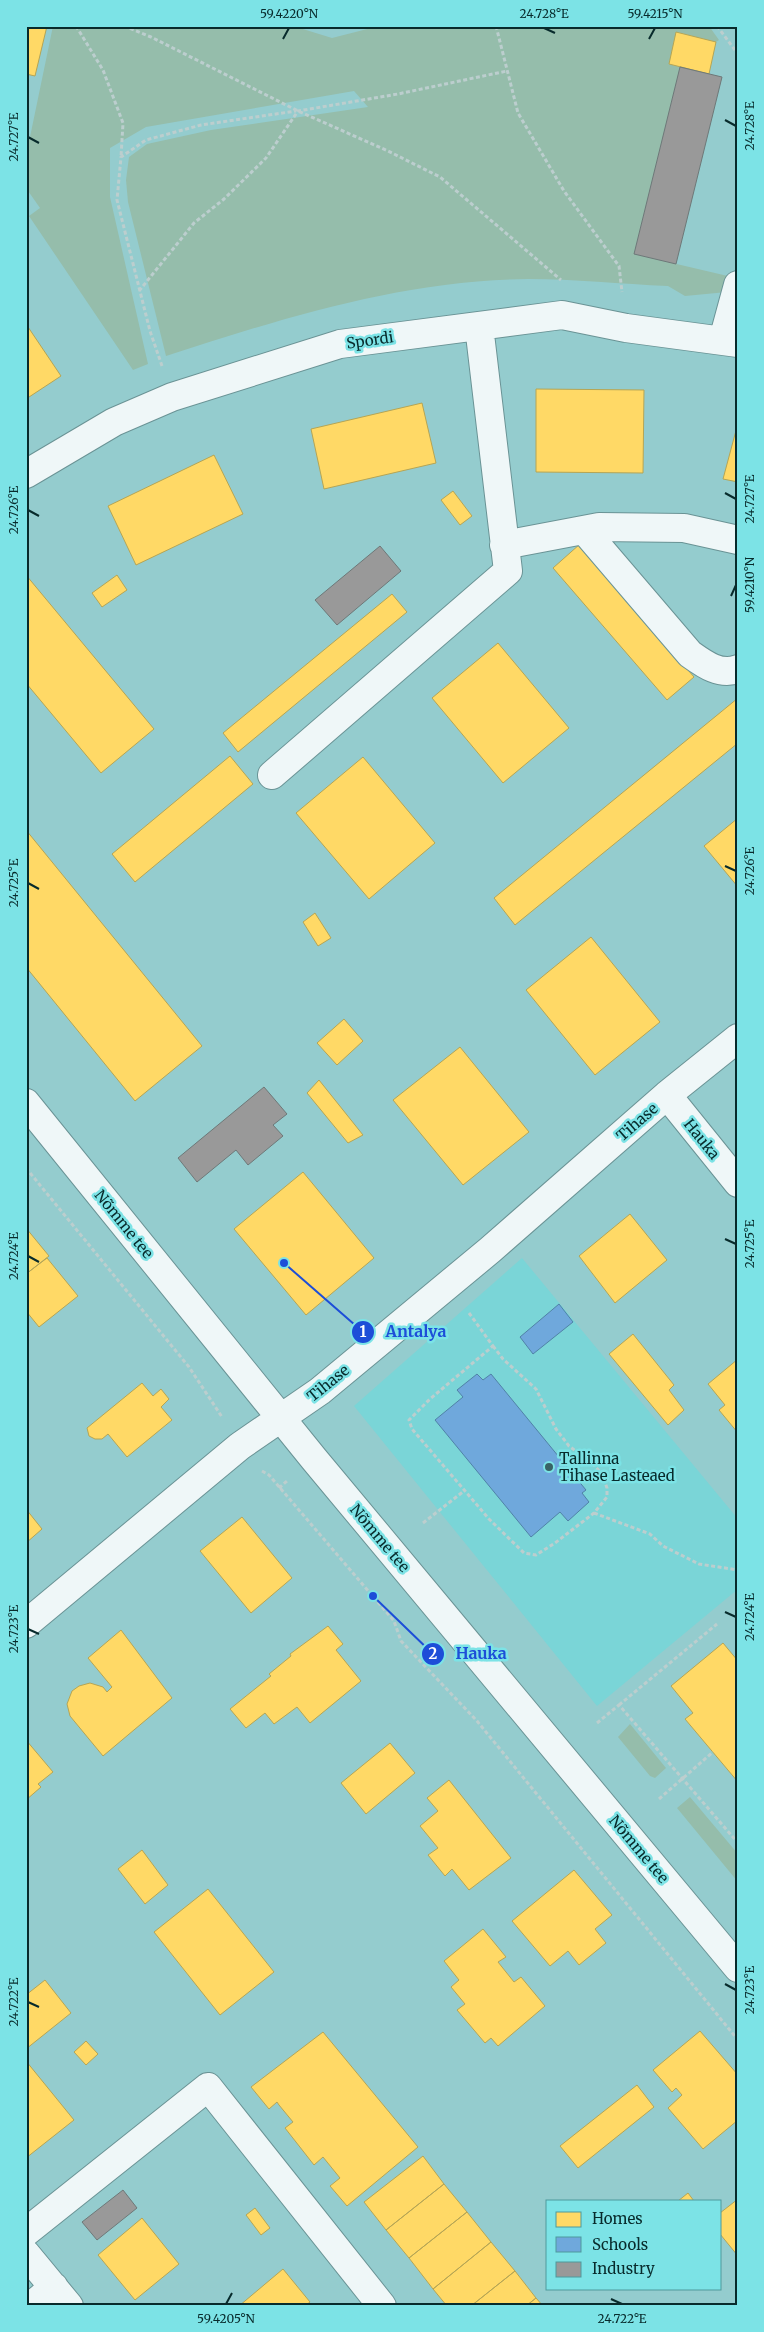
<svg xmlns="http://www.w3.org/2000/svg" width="764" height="2332" font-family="Merriweather,serif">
<rect width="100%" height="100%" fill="#94ccce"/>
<!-- built -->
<path fill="#7ad5d7" d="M522 1258 738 1519V1589L597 1706 354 1406Z"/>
<!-- green -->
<path fill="#95bdab" d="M53 26H293L332 38 379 26H709L719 40 716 42 677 32 669 64 680 67 634 254 732 277 727 292 685 296 668 286C621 284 574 279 528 279 403 280 283 318 166 356L128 202 126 180 129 157 147 144 211 130 368 107 354 91 146 127 110 148V197L148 364 133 370 29 216 40 208 26 188V137H30Z
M630 1724 666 1768 655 1778 650 1776 618 1737Z
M690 1797 738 1854V1882L677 1808Z"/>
<!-- homes -->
<path fill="#ffd966" stroke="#b5a555" d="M26 26H47L35 76 26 74Z
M676 32 716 42 709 74 669 64Z
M26 324 61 376 26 399Z
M536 389 644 390 643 473 536 472Z
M422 403 436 463 324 489 311 429Z
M738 423V482L723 479Z
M214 455 243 514 136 565 108 506Z
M453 491 472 516 460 525 441 500Z
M580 544 694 677 667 700 553 568Z
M26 575 154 729 101 773 26 683Z
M117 575 127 590 102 607 92 593Z
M392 594 407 612 238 752 223 733Z
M498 643 569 728 503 783 432 698Z
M738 698V743L515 925 494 898Z
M230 756 253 784 135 882 112 854Z
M363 757 435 843 369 899 296 813Z
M738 818V887L704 846Z
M26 830 202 1046 135 1101 26 967Z
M315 913 331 938 318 946 303 922Z
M591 937 660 1022 595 1075 526 990Z
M344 1019 363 1041 337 1065 317 1043Z
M460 1047 529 1132 463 1185 393 1100Z
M319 1080 363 1135 348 1143 307 1093Z
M303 1172 374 1258 306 1315 234 1229Z
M630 1214 667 1260 615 1303 579 1256Z
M26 1228 49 1256 26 1274Z
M47 1258 78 1296 39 1327 26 1311V1274Z
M633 1334 674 1385 669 1390 684 1410 668 1425 609 1354Z
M738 1359V1433L719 1410 725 1405 708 1384Z
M142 1383 153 1396 161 1389 169 1399 161 1407 172 1420 127 1457 108 1434 102 1439H95L89 1436 87 1428Z
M26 1509 42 1529 26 1543Z
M242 1517 292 1578 251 1613 200 1551Z
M328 1626 343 1644 336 1650 361 1681 310 1723 297 1707 274 1724 265 1713 246 1728 230 1709 271 1676 269 1674 291 1656 290 1654Z
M121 1630 172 1698 103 1756 70 1716 67 1704 72 1691 79 1686 90 1683 103 1687 107 1692 112 1687 88 1658Z
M723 1643 738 1661V1782L685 1719 693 1713 671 1686Z
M26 1740 53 1772 38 1784 41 1787 26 1800Z
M390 1743 415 1773 366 1814 341 1783Z
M449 1780 511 1858 469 1890 452 1869 445 1876 428 1855 438 1848 420 1826 438 1811 427 1798Z
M142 1850 168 1885 145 1904 118 1869Z
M574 1870 612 1915 595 1929 606 1943 579 1965 568 1951 550 1966 512 1921Z
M208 1889 274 1972 220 2015 154 1932Z
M483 1929 506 1957 498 1962 514 1982 521 1977 545 2006 498 2046 491 2038 485 2043 457 2010 465 2004 451 1987 459 1980 444 1961Z
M45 1980 71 2013 26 2049V1995Z
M700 2031 738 2075V2120L703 2149 668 2108 682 2095 676 2088 672 2092 653 2070Z
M323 2032 418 2147 347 2206 330 2186 340 2178 323 2157 314 2165 285 2128 293 2122 279 2105 277 2102 269 2109 251 2087Z
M86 2041 98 2054 86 2065 74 2052Z
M26 2061 74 2120 26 2158Z
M637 2085 654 2107 578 2168 560 2146Z
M423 2156 444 2184 386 2230 364 2202Z
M444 2184 467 2212 409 2258 386 2230Z
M688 2193 694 2201H678Z
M738 2199V2256L720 2234V2213Z
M255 2208 270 2228 261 2235 246 2215Z
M467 2212 491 2242 433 2289 409 2258Z
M142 2218 179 2264 135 2300 98 2255Z
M491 2242 515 2271 471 2306H447L433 2289Z
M283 2269 310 2302 305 2306H239Z
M515 2271 536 2298 526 2306H471Z
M536 2298 543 2306H526Z"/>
<!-- schools -->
<path fill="#6fa8dc" stroke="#5082a7" d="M559 1304 573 1322 533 1354 520 1337Z
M477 1374 483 1380 491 1374 586 1490 582 1493 589 1502 568 1521 560 1512 531 1537 435 1420 463 1397 457 1390Z"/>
<!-- industry -->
<path fill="#999" stroke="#6e7878" d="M680 67 722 77 676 264 634 254Z
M380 546 401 571 337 625 315 600Z
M264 1087 287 1114 273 1125 283 1136 248 1165 236 1150 197 1182 178 1158Z
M123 2190 137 2208 97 2240 82 2222Z"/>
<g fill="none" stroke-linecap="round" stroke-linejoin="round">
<!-- minor casing -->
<g stroke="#6a9395" stroke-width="30">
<path id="minor" d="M723 340 738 285
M26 474 114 422 172 397 340 344 562 315 626 328 738 343
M584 530 690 654C704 664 720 676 738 669
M504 545 599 527 684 528 738 540
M272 775 508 571 479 326
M667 1095 738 1183
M26 1103 314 1459 738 1968
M26 1624 240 1446 320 1391 490 1250 667 1095 738 1038
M26 2232 208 2087 382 2306
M26 2254 69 2306
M31 2306 54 2287"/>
</g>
<!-- path -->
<path stroke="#bccece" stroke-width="3" stroke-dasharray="4 2.5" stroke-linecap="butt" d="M76 26 103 70 123 123 121 157
M124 26 151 37 298 111 388 151 440 177 561 280
M496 26 518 113 564 191 619 266 622 292
M717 26 738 54
M139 291 194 223 224 199 266 158 298 111 398 94 507 71
M162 366 150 331 117 200 121 157 146 140 201 125 296 111
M26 1168 189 1367 222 1417
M469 1313 493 1346
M493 1346 503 1359 536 1389 556 1429 569 1446 592 1463 602 1474 607 1488V1497L594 1513 555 1543 536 1555 524 1553 489 1519 412 1429 409 1420 430 1399Z
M262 1471 269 1475 394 1621 401 1641 477 1721 738 2040
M279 1488 287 1481
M594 1513 650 1534 663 1546 699 1564 738 1570
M423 1523 464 1491
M619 1705 717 1624
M597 1723 619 1705 738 1843
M659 1799 713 1752"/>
<!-- minor -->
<use href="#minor" stroke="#eff7f8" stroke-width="28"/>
</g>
<!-- ticks -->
<path fill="none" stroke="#082b2c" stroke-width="2" d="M544 28 555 33M283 39 289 28M649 39 655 28M725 120 736 126M28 137 39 143M725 493 736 499M28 510 39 516M731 596 736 585M725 866 736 871M28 883 39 889M725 1239 736 1244M28 1256 39 1262M725 1612 736 1617M28 1629 39 1634M725 1984 736 1990M28 2002 39 2007M611 2299 622 2304M226 2304 232 2293"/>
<!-- markers -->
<circle fill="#396365" stroke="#7ce3e6" stroke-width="2" cx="549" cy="1467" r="5"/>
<g text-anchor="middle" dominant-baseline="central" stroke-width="5" stroke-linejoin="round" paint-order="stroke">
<!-- street labels -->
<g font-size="15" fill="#082b2c" stroke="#7ce3e6">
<text transform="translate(370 340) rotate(-8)">Spordi</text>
<text transform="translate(637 1122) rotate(-41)">Tihase</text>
<text transform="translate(702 1139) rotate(51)">Hauka</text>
<text transform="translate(124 1224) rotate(51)">Nõmme tee</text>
<text transform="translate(328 1383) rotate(-39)">Tihase</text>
<text transform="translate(380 1538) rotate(50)">Nõmme tee</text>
<text transform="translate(639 1849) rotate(50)">Nõmme tee</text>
</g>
<!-- poi labels -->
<g font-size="15" fill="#082b2c" stroke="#7ce3e6" text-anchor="start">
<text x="559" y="1458">Tallinna<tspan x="559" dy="17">Tihase Lasteaed</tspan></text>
</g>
</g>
<!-- callouts -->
<path fill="none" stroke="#1d4ed8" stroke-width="2" d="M284 1263L363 1332M373 1596L433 1654"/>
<g fill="#1d4ed8" stroke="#7ce3e6" stroke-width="2">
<circle cx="284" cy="1263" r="5"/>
<circle cx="373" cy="1596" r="5"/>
<circle cx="363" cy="1332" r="12"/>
<circle cx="433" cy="1654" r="12"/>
</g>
<g font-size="15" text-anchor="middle" font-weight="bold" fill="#fff">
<text x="363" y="1337">1</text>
<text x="433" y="1659">2</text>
</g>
<g font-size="16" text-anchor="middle" font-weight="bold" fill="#1d4ed8" stroke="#7ce3e6" stroke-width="5" stroke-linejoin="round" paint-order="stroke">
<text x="416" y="1337">Antalya</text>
<text x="481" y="1659">Hauka</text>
</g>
<!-- border -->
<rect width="764" height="2332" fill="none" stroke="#7ce3e6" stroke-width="55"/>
<!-- legend -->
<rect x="546" y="2200" width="175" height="90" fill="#7ce3e6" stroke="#4e999c"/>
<rect x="556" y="2212" width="25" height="15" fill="#ffd966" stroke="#4e999c"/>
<text x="592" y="2224" font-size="15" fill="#082b2c">Homes</text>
<rect x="556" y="2237" width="25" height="15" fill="#6fa8dc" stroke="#4e999c"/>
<text x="592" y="2250" font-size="15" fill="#082b2c">Schools</text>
<rect x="556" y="2262" width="25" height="15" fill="#999999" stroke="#4e999c"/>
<text x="592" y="2274" font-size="15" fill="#082b2c">Industry</text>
<rect x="28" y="28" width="708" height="2276" fill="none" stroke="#082b2c" stroke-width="2"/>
<g font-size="12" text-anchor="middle" fill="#082b2c">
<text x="289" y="18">59.4220°N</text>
<text x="544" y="18">24.728°E</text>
<text x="655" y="18">59.4215°N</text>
<text transform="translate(750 126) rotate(-90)" y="4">24.728°E</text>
<text transform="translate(14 137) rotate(-90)" y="4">24.727°E</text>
<text transform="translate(750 499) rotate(-90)" y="4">24.727°E</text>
<text transform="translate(14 510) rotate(-90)" y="4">24.726°E</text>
<text transform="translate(750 585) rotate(-90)" y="4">59.4210°N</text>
<text transform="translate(750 871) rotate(-90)" y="4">24.726°E</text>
<text transform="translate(14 883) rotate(-90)" y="4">24.725°E</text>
<text transform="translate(750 1244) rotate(-90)" y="4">24.725°E</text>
<text transform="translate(14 1256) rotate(-90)" y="4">24.724°E</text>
<text transform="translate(750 1617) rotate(-90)" y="4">24.724°E</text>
<text transform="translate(14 1629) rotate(-90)" y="4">24.723°E</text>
<text transform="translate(750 1990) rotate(-90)" y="4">24.723°E</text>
<text transform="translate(14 2002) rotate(-90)" y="4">24.722°E</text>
<text x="226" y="2323">59.4205°N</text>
<text x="622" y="2323">24.722°E</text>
</g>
</svg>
